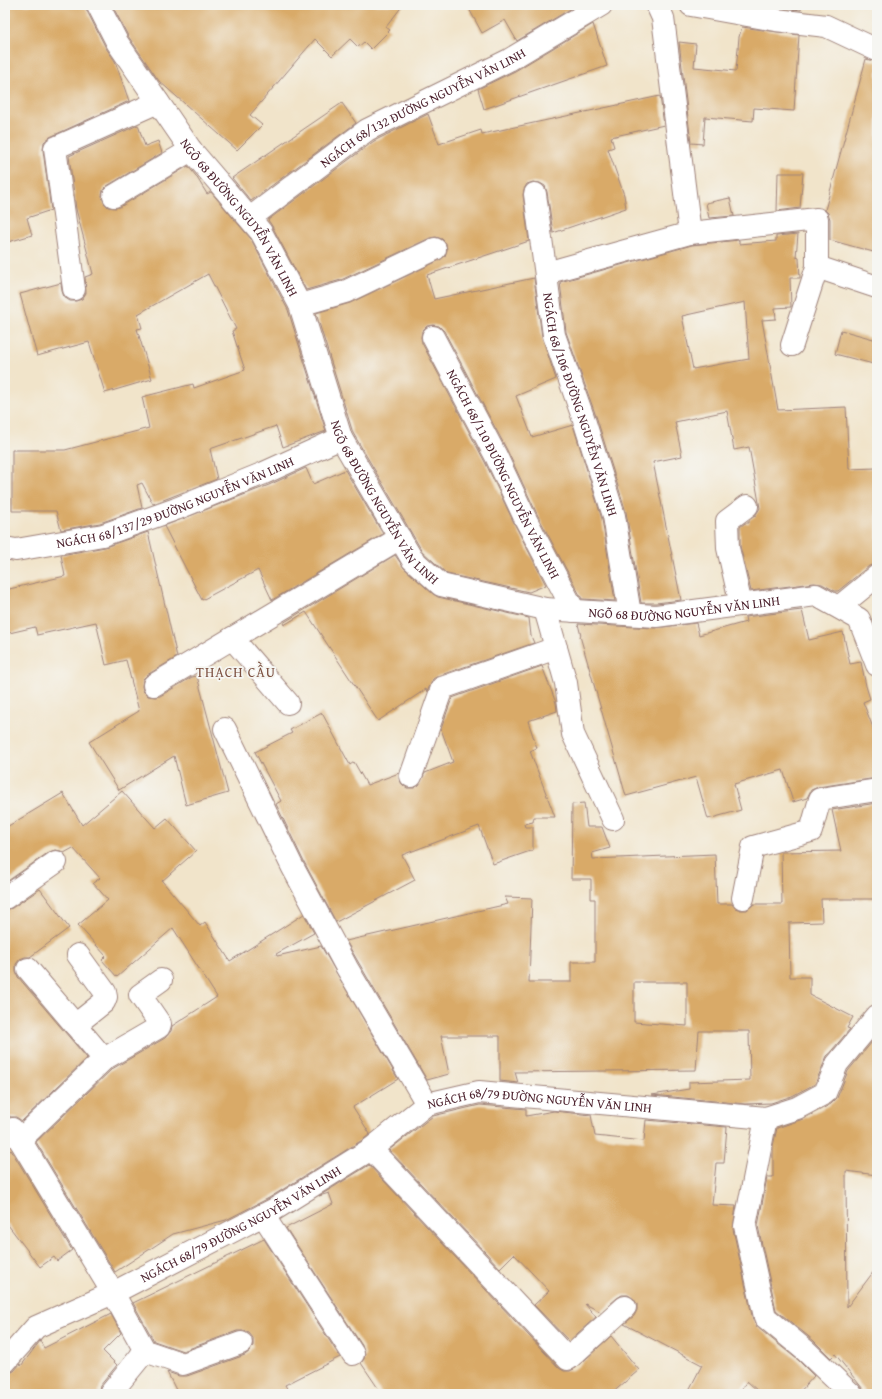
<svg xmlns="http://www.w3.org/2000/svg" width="882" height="1399" font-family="'Gentium Book Plus',serif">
<rect width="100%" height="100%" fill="#f6f6f2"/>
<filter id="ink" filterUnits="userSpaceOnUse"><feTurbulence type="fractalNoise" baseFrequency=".025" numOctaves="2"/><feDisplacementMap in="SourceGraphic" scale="8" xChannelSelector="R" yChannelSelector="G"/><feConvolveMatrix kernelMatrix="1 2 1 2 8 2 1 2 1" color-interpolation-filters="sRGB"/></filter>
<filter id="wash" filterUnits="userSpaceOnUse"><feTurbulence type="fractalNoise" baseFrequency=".012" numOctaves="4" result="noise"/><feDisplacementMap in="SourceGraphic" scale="16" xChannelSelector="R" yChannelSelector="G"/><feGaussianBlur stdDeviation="0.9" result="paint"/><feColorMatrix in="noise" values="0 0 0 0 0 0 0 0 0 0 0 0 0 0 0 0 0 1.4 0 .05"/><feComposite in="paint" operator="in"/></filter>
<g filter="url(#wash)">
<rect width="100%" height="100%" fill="#f1e4ca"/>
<g id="blocks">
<!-- building -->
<path fill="#d9aa67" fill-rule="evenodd" d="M5 5H86L87 11 106 48 115 61 129 101 50 137 44 142 43 150 51 210 27 218 32 235 5 243Z
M112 5H403L386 27 390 30 371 49 364 42 358 47 350 39 332 56 315 39 250 115 262 125 237 150 159 81 128 36Z
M467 5H577L517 41 505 20 482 33Z
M763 5H802L801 10Z
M593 24 607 66 484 109 478 89 515 71Z
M742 27 799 35 794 111 754 108 753 121 705 117 703 144 691 143 679 42 696 44 694 67 736 71 739 37Z
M866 59 877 62V253L830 240V219L828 213 825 210Z
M660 96 664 125 611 137 614 147 608 149 624 195 626 208 553 233 547 192 545 186 540 183 533 182 527 184 524 189 523 195 529 241 427 275 434 299 534 278 542 337 556 379 516 396 532 437 573 425 602 519 615 601 582 599 537 514 507 450 444 331 439 326 433 325 427 326 422 331 421 337 422 343 485 462 515 525 546 585 529 592 447 574 422 551 353 433 316 313 350 303 440 260 445 256 447 250 446 243 442 239 436 237 430 238 341 280 306 290 272 226 268 220 374 141 428 114 439 144 481 130 482 134Z
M342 103 356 123 251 201 232 178Z
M138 125 145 146 158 141 162 153 107 186 103 190 102 196 104 203 108 207 115 208 120 207 188 166 196 176 207 194 211 192 251 239 288 310 326 431 283 447 276 426 210 449 217 479 153 504 142 483 137 485 142 508 100 523 61 530 56 511H12V450H65L149 428 142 397 193 384 194 388 245 370 232 331 236 329 208 274 138 314 142 328 137 329 152 379 105 393 89 342 37 356 20 294 61 283 62 291 64 297 70 301H76L82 299 86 293 85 277 93 274 76 209 69 156Z
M778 173H803L800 208 777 211Z
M730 198 734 216 709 218 706 203Z
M798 234 796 257 799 258 800 278H790L791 307 775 308 776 319 762 320 778 410 846 407 849 469 876 468 877 564 869 566 838 591H835L822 584 814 583 751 591 740 546V527L745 523H749V520L755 516 760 508 749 447 734 450 727 411 675 422 682 456 653 462 681 600 656 603H641L626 512 597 419 566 332 560 282 692 245 739 240V244L776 241V236ZM745 302 749 359 693 369 682 316Z
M841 330 877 340V365L835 354Z
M306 468 313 484 345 470 383 534 272 600 258 570 202 600 164 526 269 485Z
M148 532 177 657 147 675 143 679 142 686 143 691 148 696 155 697 160 696 192 677 197 676 228 793 186 805 174 756 119 790 89 742 139 711 126 660 106 665 96 622 37 635 35 627 5 634V590L65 576 61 555 105 547Z
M395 555 404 568 433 594 438 597 529 618 531 636 534 643 438 676 433 679 427 692 426 689 378 721 306 612 284 625 283 623Z
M802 610 809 640 843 632 850 664 861 662 866 686 870 699 863 702 877 738V778L818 787 811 790 807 798 793 802 783 770 734 784 741 810 708 819 696 777 626 796 580 636H581L578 624 655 628 696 623 699 635 746 622 745 617Z
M542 666 556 703 557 711 528 721 537 748 530 751 555 817H534L533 822 524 824 525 827H533V850L493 864 479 826 402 855 415 880 336 922 303 860 276 804 281 801 255 752 292 733 290 730 322 713 350 765 354 762 367 785 399 773V779L402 784 407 788H414L419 785 425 773 453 762 441 729 452 698Z
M122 791 155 828 167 818 196 851 162 881 200 926 205 922 230 961 304 914 314 933 276 954 277 956 321 946 398 1079 353 1107 370 1134 364 1139 269 1198 226 1220 173 1234 115 1272 36 1142 112 1069 165 1038 171 1031 172 1026 217 997 173 928 117 977 102 960 106 956 78 925 108 900 93 883 100 878 73 848 64 853 61 851 55 850 49 852 5 883V828L63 793 82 825Z
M584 803 587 827H602L610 848 592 853 593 859 715 854 717 904H732L735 908 741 910H747L754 904H782L781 852 841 851 832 810 877 803V899H821L822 922 789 923 790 977H810V995L853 1017 847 1028 850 1029 827 1056 815 1084 792 1096 771 1103 745 1104 652 1095 689 1089V1082L750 1080 749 1031H699L696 1070 515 1072 518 1083 500 1081V1036H441L449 1074 427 1080 346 941 508 904 505 897 532 898 529 982H571V962H595V899H591V879H571L572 804ZM634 982H687V1026L634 1022Z
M40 889 69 928 30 957H25L20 959 16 964V972L18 977 87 1058 22 1121 16 1117H10L5 1110V910L12 908Z
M877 1036V1175L846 1171 847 1307 877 1267V1394H867L835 1354 831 1358 814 1341 776 1310 758 1226 767 1177H773V1146L777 1128 803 1119 831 1104 837 1098 848 1071Z
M480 1105 526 1109V1116L554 1111 591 1115 595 1136 644 1141 646 1120 727 1127 724 1163H716L712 1205 736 1206 733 1229 753 1320 757 1327 798 1360 814 1376 798 1394H761L747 1381 738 1394H687L702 1365 624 1324 634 1316 637 1310V1304L634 1299 628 1295H622L617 1298 601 1312 585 1304 596 1317 569 1341 534 1305 549 1291 514 1254 500 1268 389 1150 433 1116Z
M11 1150 72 1250 57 1261 54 1257 40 1267 5 1221V1155Z
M369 1165 559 1368 564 1371H570L576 1368 611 1336 639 1370 611 1394H382L361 1363 364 1359 365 1354 363 1347 286 1228 333 1204 329 1193 319 1196Z
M264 1239 340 1357 285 1385 290 1394H178L167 1372 179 1376H187L245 1355 250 1351 253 1346V1338L249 1333 244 1331H237L183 1351 154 1341 133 1303Z
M111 1314 121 1333 103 1351 117 1365 100 1386 98 1394H5V1375L14 1371 20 1364 21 1366 40 1341 44 1348Z"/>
</g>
</g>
<g filter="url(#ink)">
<use href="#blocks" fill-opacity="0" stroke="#9e827a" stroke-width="1"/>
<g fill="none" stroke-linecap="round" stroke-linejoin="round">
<!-- minor casing -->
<g stroke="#9e827a" stroke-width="24">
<g id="minor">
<path id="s1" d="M98 5 117 42 191 150 261 232 300 305 341 438 412 559 441 585 545 609 656 616 816 595 859 619 877 665"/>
<path d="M691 5 776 20 826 26 877 50"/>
<path id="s2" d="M535 194 554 335 585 423 614 516 630 614"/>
<path d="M114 196 191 150"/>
<path id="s3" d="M250 218 367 130 509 60 601 5"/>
<path d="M690 233 817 219V267L792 345"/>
<path d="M817 267 877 287"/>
<path d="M546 273 690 233 663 18 657 5"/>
<path d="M74 289 55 148 158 102"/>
<path d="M300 305 345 292 435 249"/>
<path id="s4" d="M433 337 496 456 526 520 574 611"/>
<path id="s5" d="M5 548 16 550 103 535 176 509 264 473 341 438"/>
<path d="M741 605 728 548 727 521 747 506"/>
<path d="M839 607 877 576"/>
<path d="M545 609 566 683 573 734 613 819"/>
<path d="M232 638 288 703"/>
<path d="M154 685 400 538"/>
<path d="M225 729 292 866 347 968 427 1104"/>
<path d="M411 776 442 688 556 648"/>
<path d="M5 898 56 862"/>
<path d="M743 898 753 847 811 831 820 799 877 790"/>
<path d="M28 969 104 1059"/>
<path d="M75 1025 104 1002 106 997 105 992 78 955"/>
<path d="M766 1118 745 1226 765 1317 806 1351 851 1394"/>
<path d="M5 1135 12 1129 20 1140 113 1293 145 1351 110 1394"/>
<path d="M20 1140 104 1059 159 1027 160 1024 140 995 161 980"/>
<path d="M371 1149 568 1359 625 1307"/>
<path d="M263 1215 353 1354"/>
<path d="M145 1351 183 1364 241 1343"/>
<path id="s6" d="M5 1362 36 1327 113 1293 275 1209 371 1149 427 1104 479 1092 766 1118 797 1108 825 1093 837 1064 877 1016"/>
</g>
</g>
<!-- minor -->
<use href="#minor" stroke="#fff" stroke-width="22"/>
</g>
</g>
<g text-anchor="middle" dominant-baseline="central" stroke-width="3.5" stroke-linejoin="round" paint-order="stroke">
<!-- street labels -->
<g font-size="13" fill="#4a1f2b" stroke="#f6f6f2">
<text stroke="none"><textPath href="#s3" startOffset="206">NGÁCH 68/132 ĐƯỜNG NGUYỄN VĂN LINH</textPath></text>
<text stroke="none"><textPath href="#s1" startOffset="256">NGÕ 68 ĐƯỜNG NGUYỄN VĂN LINH</textPath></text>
<text stroke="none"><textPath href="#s2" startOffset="216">NGÁCH 68/106 ĐƯỜNG NGUYỄN VĂN LINH</textPath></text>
<text stroke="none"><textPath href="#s4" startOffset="154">NGÁCH 68/110 ĐƯỜNG NGUYỄN VĂN LINH</textPath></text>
<text stroke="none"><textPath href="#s1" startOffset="580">NGÕ 68 ĐƯỜNG NGUYỄN VĂN LINH</textPath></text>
<text stroke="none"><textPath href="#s5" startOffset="178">NGÁCH 68/137/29 ĐƯỜNG NGUYỄN VĂN LINH</textPath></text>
<text stroke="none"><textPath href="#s1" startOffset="928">NGÕ 68 ĐƯỜNG NGUYỄN VĂN LINH</textPath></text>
<text stroke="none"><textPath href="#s6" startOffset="612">NGÁCH 68/79 ĐƯỜNG NGUYỄN VĂN LINH</textPath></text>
<text stroke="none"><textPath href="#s6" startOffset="276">NGÁCH 68/79 ĐƯỜNG NGUYỄN VĂN LINH</textPath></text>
</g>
<!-- neighbourhood labels -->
<g font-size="14" letter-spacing="1" fill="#7c5040" stroke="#f6f6f2">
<text x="236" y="672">THẠCH CẦU</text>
</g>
</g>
<!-- margin -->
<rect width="882" height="1399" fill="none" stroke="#f6f6f2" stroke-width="20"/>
</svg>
